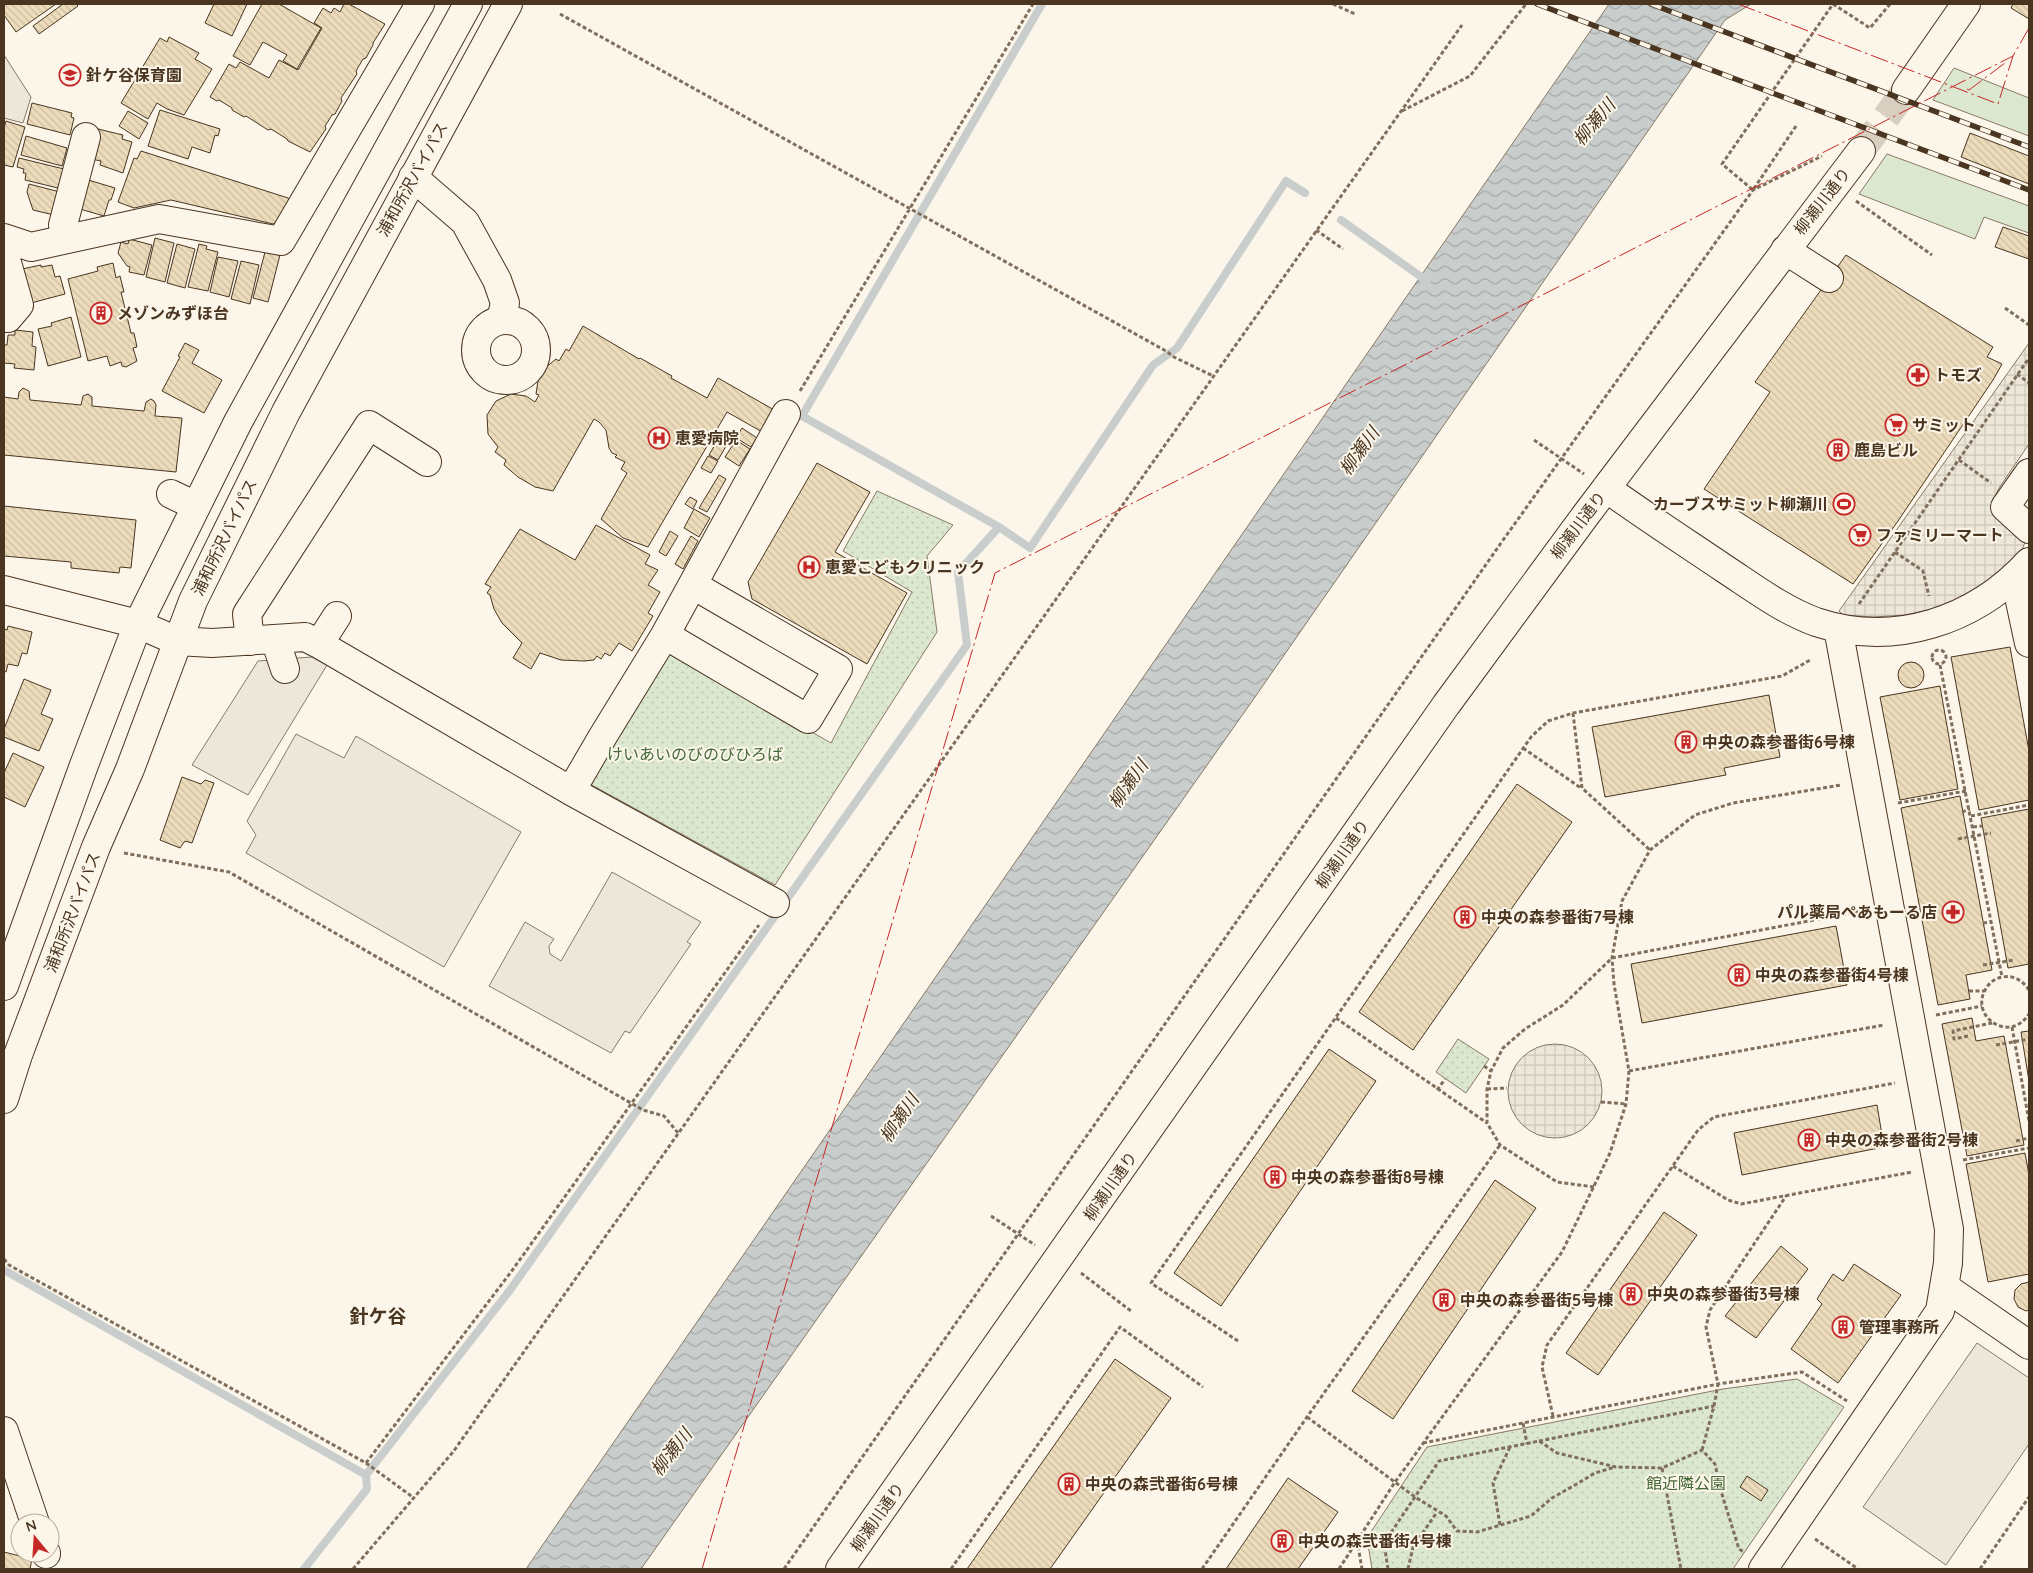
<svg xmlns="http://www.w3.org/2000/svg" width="2033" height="1573" font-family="Quicksand,'Noto Sans JP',sans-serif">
<defs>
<pattern id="park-dots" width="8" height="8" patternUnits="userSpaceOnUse" patternTransform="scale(1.25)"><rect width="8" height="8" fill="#dce7d0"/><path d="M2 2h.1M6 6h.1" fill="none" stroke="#bec7b2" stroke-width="1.8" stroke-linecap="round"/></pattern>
<pattern id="plaza-grid" width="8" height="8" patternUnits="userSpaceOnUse" patternTransform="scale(1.25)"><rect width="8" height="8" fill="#ede7d9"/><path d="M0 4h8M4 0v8" fill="none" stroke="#cdc7ba"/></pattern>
<pattern id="water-waves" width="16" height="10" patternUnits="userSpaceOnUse" patternTransform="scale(1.25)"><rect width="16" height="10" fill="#c9cecd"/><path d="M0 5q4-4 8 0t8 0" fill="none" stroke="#a5a8a6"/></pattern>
<pattern id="building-back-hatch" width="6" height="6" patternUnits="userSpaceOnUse" patternTransform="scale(1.25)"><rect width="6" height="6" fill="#ecdcbc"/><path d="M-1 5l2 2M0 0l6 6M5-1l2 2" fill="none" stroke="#ccbda1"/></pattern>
</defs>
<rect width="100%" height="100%" fill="#fbf6e9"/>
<!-- green -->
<path fill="#dce7d0" stroke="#887966" d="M1954 68 2029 98V136L1933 100Z
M1887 154 2029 206V233L1984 217 1975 239 1859 194Z"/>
<!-- park -->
<path fill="url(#park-dots)" stroke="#887966" d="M877 491 953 525 927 556 937 632 775 885 588 783 667 649 831 743 912 592 843 551Z
M1458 1039 1489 1059 1466 1093 1436 1072Z
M1797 1379 1844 1407 1733 1569H1372L1367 1538 1427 1447 1723 1389Z"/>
<!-- parking -->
<path fill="#ede7d9" stroke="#887966" d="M4 55 31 97 23 123 4 118Z
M312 657 327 665 248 795 192 765 258 661Z
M296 734 344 758 356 736 521 832 444 967 246 853 256 835 247 821Z
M612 872 701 922 687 942 691 944 630 1033 625 1031 611 1053 489 986 525 922 554 939 549 946 550 954 561 961Z
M1977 1343 2029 1378V1444L1946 1565 1863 1507Z"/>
<!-- plaza -->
<path fill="url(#plaza-grid)" stroke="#887966" d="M2029 343V444L1999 488 1993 501 1992 511 2026 540 2021 552 1980 588 1958 600 1932 609 1905 615 1873 617 1843 615 1839 611Z
M1508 1091a47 47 0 1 1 94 0a47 47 0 1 1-94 0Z"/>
<!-- water -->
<path fill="url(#water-waves)" stroke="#887966" d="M1609 4H1751L1725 20 1255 697 641 1569H526Z"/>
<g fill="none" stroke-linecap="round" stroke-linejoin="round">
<!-- stream -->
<path stroke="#c9cecd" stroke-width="8" d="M1341 220 1427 281
M999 527 1030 548 1153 365 1177 348 1286 181 1305 193
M4 1270 366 1475 510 1290 967 645 958 572 999 527 802 416 1042 4
M304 1569 367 1489 366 1475"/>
</g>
<!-- building -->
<path fill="url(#building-back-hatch)" stroke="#4a3520" d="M4 4H56L16 32 4 15Z
M63 4H76L78 6 39 34 33 26Z
M214 4H247L232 36 205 23Z
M262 4H279L321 28 297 69 283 61 287 55 263 42 250 65 233 56Z
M344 4H349L385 24 373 43V45L366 58 363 59 356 71 357 74 341 98 342 101 335 114 332 115 325 126 326 129 310 152 288 141 287 139 271 129 268 130 246 116 244 117 232 110V108L219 100 217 101 210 97 229 64 236 68 240 62 269 78 279 60 298 70 322 28 314 23 323 8 331 13 334 8 340 12Z
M2013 4H2029V19L2011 8Z
M169 37 199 53 195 59 212 69 184 115 167 109 157 103 148 119 121 103 160 38 167 42Z
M32 103 72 113 71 117 74 118 70 135 27 124Z
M160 110 220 129 218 136 215 135 210 153 192 147 188 159 148 146Z
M128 111 148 123 139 139 119 126Z
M6 121 25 127 13 167 4 165V128Z
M98 129 123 135 122 139 132 142 123 173 100 165 101 161 91 159Z
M1970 133 2029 156V184L1961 157Z
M26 136 67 148 62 166 21 155Z
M141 151 288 198 291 200 281 219 273 224 171 200 134 208 118 202 134 158 137 159Z
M19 158 64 169 58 188 25 180 26 173H23L24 169 17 167Z
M85 179 115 188 111 200H109L104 216 80 209Z
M29 184 60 192 54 215 33 210 27 192Z
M2003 227 2029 236V259L1995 247Z
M155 238 174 243 165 282 146 277Z
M129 239 152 245 144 275 129 272 130 267 127 266 118 253 121 242 128 244Z
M177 244 195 249 185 288 167 283Z
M199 244 207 246 206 249 218 252 208 291 188 287Z
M265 252 280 255 268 302 253 298Z
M1846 255 1993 347 1987 357 2002 364 1993 380 1898 521 1853 584 1704 489 1770 392 1755 382Z
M218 257 238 261 229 297 210 292Z
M241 261 259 265 250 304 231 299Z
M113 263 116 278 120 276 124 292H121L131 333H134L137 347 133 348 137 361 126 367 122 366 121 362 110 366 107 356 88 361 68 279 98 271 97 267Z
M41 265V267L52 265 55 277 60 276 65 294 31 303 22 269Z
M71 317 81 357 48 366 38 329 52 326 51 323Z
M583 326 639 359 640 358 672 376 671 378 707 398 718 378 776 411 764 433 727 412 648 547 623 538 601 519 627 473 621 469 625 462 615 457 617 455 612 453 609 448 606 430 599 422 594 419 553 491 535 487 518 477 504 465 506 460 495 452 498 447 488 434 487 415 496 401 511 394 526 396 535 402 539 395 536 394 538 381 545 368 556 359 559 361 566 349 569 351Z
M15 330 33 332 32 346 36 347 34 370 14 368 15 364 4 363V345H7L8 335H15Z
M185 343 199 350 192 363 222 380 204 413 162 391 180 357 178 356Z
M23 388 29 391 30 400 81 405 83 396 88 394 92 397V406L144 411 146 402 151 399 154 401 156 405 155 416 182 418 176 472 4 455V397L18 399 19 392Z
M742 428 757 438 751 447 736 438Z
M720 436 729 441 718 460 709 455Z
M736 440 750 449 739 466 725 457Z
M708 456 718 461 711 473 701 468Z
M817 463 870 492 835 552 907 593 867 664 752 599 748 582Z
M719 475 726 479 707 512 699 508Z
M690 497 697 501 693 509 685 504Z
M4 506 136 520 131 568 120 567 119 573 71 568V562L4 556Z
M694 509 710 518 699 537 684 528Z
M596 525 650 555 645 564 658 570 648 585 660 592 648 613 653 616 632 651 619 643 610 656 605 653 601 659 597 656 594 660 584 661 561 660 540 653 531 669 513 658 522 643 502 623 494 609 490 595 487 593 491 587 485 584 520 529 575 560Z
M670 531 678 536 666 556 659 552Z
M691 536 698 541 683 569 675 564Z
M8 626 32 632 27 654 22 653 18 666 8 664 6 672 4 671V629L7 630Z
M2010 647 2029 751V800L1979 810 1951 657Z
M1898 675a13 13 0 1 1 26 0a13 13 0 1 1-26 0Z
M24 679 51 690 41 714 53 719 39 751 4 737V729Z
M1940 686 1958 789 1900 800 1880 697Z
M1769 695 1780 757 1724 768 1726 775 1605 797 1592 727Z
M13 753 44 767 25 807 4 797V773Z
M182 777 201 784 205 780 214 783 192 843 185 841 180 848 160 840Z
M1517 784 1572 822 1413 1050 1359 1012Z
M1960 796 1992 970 1966 975 1970 999 1938 1005 1901 808Z
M2029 809V964L2008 968 1981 818Z
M1836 926 1847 985 1642 1023 1631 964Z
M1972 1018 1976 1041 2004 1036 2024 1145 1967 1156 1942 1024Z
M2029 1031V1081L2021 1032Z
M1329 1049 1376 1081 1221 1306 1174 1273Z
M1877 1105 1884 1147 1742 1175 1734 1133Z
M2025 1153 2029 1175V1274L1988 1282 1966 1164Z
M1495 1180 1536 1208 1393 1419 1352 1391Z
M1664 1212 1697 1235 1598 1375 1566 1353Z
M1781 1246 1808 1269 1756 1338 1725 1316Z
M1854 1264 1901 1295 1838 1383 1791 1349 1822 1304 1817 1299 1833 1274 1843 1281Z
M2029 1282V1310L2026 1311 2018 1307 2014 1299 2015 1290 2021 1284Z
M1115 1359 1171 1398 1050 1569H967Z
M1747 1476 1768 1490 1761 1501 1740 1487Z
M1288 1478 1338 1512 1298 1569H1226Z
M4 1552 32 1559 30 1569H4Z"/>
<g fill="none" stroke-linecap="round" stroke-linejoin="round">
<!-- minor-tunnel -->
<path stroke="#d8cfc1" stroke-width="28" stroke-dasharray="28 14" stroke-linecap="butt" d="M1861 151 1906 90"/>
<!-- minor casing -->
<g stroke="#4a3520" stroke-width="30">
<path id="minor" d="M1906 90 1966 4
M413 177 465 222 497 280 505 303 501 320
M4 238 31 247 159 219 281 241 420 4
M67 239 63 225 86 137
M1785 250 1829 278
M4 252 19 305 8 318H4
M476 350a30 30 0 1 1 60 0a30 30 0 1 1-60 0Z
M2029 473 2005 507 2029 529
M1606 488C1645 516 1685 542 1725 569 1754 588 1783 610 1816 622 1894 648 1975 621 2029 562
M171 494 196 506
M2015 578 2029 643
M4 590 138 624 177 641 212 643 305 637 319 644 337 616
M665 635 808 719 838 669 693 585
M275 639 285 669
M250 641 247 614 369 425 427 462
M319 644 571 791 775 903
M571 791 603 736 665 635 786 414
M1945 1287 2029 1345
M4 1431 35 1523
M46 1553V1554
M840 1569 1446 705 1585 516 1861 151
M1763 1569 1940 1311 1948 1263 1949 1229 1838 628"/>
</g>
<!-- highway casing -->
<g stroke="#4a3520" stroke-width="30">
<path id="highway" d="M4 986 84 765 138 624 238 422 468 4
M4 1099 18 1055 96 847 130 769 193 601 286 412 508 4"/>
</g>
<!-- path -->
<path stroke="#7f6f5c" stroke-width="3" stroke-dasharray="4 2.5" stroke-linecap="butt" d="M1333 4 1355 14
M1833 4 1870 28 1890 4
M560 14 1166 351 1174 357 1213 376
M1402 111 1470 76 1526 4
M1796 126 1753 190 1722 164 1833 4
M1856 201 1932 255
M1316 230 1343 249
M2005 308 2029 325
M529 319C548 339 545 341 545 368
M2017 374 2029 383
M800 391 1033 4
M1534 440 1584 474
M1959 460 1991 483
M1895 552 1923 571 1929 596
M1859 604 2029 358
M1932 657a7 7 0 1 1 14 0a7 7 0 1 1-14 0Z
M1940 665 2002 977
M1573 713 1582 788 1650 850
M1523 748 1581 788
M1898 803 1966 791
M1962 812 1970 809
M1971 816 2029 805
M1973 827 1982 826
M124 853 229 872 643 1110 664 1116 678 1133
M1983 923 1991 922
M2029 990C2023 981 2014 975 2003 977 1996 978 1990 982 1987 987 1967 1015 2009 1045 2029 1014
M1969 991H1984
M1936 1015 1982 1006
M1336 1018 1487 1123
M2012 1027 2029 1121
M1968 1036 1954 1039 1953 1031 1992 1023
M1484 1066 1491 1071
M1629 1071 1884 1025
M1487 1089 1507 1088
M1437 1090 1445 1079
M1601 1102 1626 1104
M2016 1141 2029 1138
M1963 1160 2029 1148
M1673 1166 1728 1200 1741 1204 1912 1172
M1594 1187 1557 1182 1500 1145 1487 1123V1089L1491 1071 1503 1048 1525 1029 1563 1005 1612 958 1862 911
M991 1216 1035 1245
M4 1259 9 1265 366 1463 414 1498
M1081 1273 1131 1311
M1238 1341 1151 1283 1531 737 1548 721 1573 713 1782 676 1812 659
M1553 1416 1542 1367 1547 1345 1698 1130 1714 1117 1895 1083
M1307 1417 1415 1497 1446 1516 1457 1531 1477 1532 1531 1516 1552 1498 1575 1485 1595 1473 1615 1467
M1523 1423 1527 1444
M1539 1441 1714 1406
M1423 1443 1718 1384 1802 1372 1847 1401
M1702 1450 1714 1406 1718 1384 1706 1327 1710 1310 1786 1196
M366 1463 511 1272 759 925
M1662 1468 1681 1569
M1500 1525 1493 1483 1510 1447
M1815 1539 1858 1569
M1357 1540 1362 1569
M353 1569 453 1452 1462 25
M784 1569 1501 543 1753 190 1822 156
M951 1569 1120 1327 1203 1387
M1202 1569 1307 1417 1500 1145
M1339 1569 1395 1482 1562 1252 1610 1153 1626 1104 1629 1071 1614 984 1612 958 1622 901 1650 850 1695 815 1733 803 1841 785
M1388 1569 1384 1543 1439 1461 1539 1441 1557 1453 1616 1467 1662 1468 1702 1450 1715 1464 1721 1491 1739 1549 1744 1552
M1408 1569 1413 1547 1437 1512
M1980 1569 2029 1497"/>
<!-- minor -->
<use href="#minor" stroke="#fbf6e9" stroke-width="28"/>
<!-- highway -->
<use href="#highway" stroke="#fbf6e9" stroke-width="28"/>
<!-- rail casing -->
<g stroke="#4a3520" stroke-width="5.5">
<path id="rail" d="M1537 4 2029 190
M1651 4 2029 147"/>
</g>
<!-- rail -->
<use href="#rail" stroke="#fbf6e9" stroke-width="4" stroke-dasharray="11" stroke-linecap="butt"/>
<!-- path-bridge -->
<path stroke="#7f6f5c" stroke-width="3" stroke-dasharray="4 2.5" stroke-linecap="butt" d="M1958 839 1991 833
M1983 965 2014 960
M1996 1045 2029 1039"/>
<!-- power -->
<path stroke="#c62828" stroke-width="1" stroke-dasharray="18 4 2.5 4" stroke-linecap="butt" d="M1738 4 1998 104 2013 56
M1967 89 1969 90 2005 63
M702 1569 995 573 2013 56 2029 28"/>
</g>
<!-- icons -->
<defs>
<g id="school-ring" transform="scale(1.125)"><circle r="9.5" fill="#fbf6e9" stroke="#c62828" stroke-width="1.5"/><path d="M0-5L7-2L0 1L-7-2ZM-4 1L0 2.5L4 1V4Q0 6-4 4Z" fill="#c62828"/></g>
<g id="building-ring" transform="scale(1.125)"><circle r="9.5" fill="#fbf6e9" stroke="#c62828" stroke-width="1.5"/><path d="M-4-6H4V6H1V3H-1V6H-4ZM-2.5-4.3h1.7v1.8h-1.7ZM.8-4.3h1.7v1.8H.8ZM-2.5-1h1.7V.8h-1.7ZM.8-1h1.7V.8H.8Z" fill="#c62828"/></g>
<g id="pharmacy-ring" transform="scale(1.125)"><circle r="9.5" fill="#fbf6e9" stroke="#c62828" stroke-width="1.5"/><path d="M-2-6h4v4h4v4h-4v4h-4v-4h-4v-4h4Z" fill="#c62828"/></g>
<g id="supermarket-ring" transform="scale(1.125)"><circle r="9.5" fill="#fbf6e9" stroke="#c62828" stroke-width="1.5"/><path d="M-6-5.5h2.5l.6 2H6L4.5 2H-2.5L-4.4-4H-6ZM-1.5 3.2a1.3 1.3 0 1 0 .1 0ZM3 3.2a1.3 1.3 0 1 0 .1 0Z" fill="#c62828"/></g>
<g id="hospital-ring" transform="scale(1.125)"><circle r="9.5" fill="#fbf6e9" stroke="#c62828" stroke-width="1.5"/><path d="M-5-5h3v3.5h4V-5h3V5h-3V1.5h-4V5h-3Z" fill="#c62828"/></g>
<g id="stadium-ring" transform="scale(1.125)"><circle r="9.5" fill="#fbf6e9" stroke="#c62828" stroke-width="1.5"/><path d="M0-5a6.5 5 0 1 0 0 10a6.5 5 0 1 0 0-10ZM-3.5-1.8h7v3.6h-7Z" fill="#c62828"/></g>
</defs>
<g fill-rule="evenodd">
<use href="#school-ring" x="70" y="75"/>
<use href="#building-ring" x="101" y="313"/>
<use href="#pharmacy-ring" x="1918" y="375"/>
<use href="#supermarket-ring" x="1896" y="425"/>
<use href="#hospital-ring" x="659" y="438"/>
<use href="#building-ring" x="1838" y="450"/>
<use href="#stadium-ring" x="1844" y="504"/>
<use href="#supermarket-ring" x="1860" y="535"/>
<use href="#hospital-ring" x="809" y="567"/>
<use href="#building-ring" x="1686" y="742"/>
<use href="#pharmacy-ring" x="1953" y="912"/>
<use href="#building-ring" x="1465" y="917"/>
<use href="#building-ring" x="1739" y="975"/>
<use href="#building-ring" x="1809" y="1140"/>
<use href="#building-ring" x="1275" y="1177"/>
<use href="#building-ring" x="1631" y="1294"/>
<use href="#building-ring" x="1444" y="1300"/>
<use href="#building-ring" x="1843" y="1327"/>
<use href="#building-ring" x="1069" y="1484"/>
<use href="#building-ring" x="1282" y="1541"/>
</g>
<g text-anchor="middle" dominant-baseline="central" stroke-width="4" stroke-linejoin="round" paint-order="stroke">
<!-- poi labels -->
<g font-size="16" font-weight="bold" fill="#4a3520" stroke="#fbf6e9" text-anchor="start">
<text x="86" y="75">針ケ谷保育園</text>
<text x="117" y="313">メゾンみずほ台</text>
<text x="1934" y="375">トモズ</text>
<text x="1912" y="425">サミット</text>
<text x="675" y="438">恵愛病院</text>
<text x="1854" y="450">鹿島ビル</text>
<text x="1828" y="504" text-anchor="end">カーブスサミット柳瀬川</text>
<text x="1876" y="535">ファミリーマート</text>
<text x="825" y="567">恵愛こどもクリニック</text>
<text x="1702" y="742">中央の森参番街6号棟</text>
<text x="1937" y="912" text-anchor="end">パル薬局ぺあもーる店</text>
<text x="1481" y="917">中央の森参番街7号棟</text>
<text x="1755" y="975">中央の森参番街4号棟</text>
<text x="1825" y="1140">中央の森参番街2号棟</text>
<text x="1291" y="1177">中央の森参番街8号棟</text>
<text x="1647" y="1294">中央の森参番街3号棟</text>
<text x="1460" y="1300">中央の森参番街5号棟</text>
<text x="1859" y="1327">管理事務所</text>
<text x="1085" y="1484">中央の森弐番街6号棟</text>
<text x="1298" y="1541">中央の森弐番街4号棟</text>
</g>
<!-- street labels -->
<g font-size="16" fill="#4a3520" stroke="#fbf6e9">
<text transform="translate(412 179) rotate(-61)">浦和所沢バイパス</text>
<text transform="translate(1822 201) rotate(-52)">柳瀬川通り</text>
<text transform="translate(1578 525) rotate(-53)">柳瀬川通り</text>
<text transform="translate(224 537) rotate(-64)">浦和所沢バイパス</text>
<text transform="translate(1342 854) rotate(-55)">柳瀬川通り</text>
<text transform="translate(72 912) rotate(-69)">浦和所沢バイパス</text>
<text transform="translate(1110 1186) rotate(-55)">柳瀬川通り</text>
<text transform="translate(877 1517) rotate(-55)">柳瀬川通り</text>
</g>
<!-- park labels -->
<g font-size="16" fill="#436837" stroke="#fbf6e9">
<text x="695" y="754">けいあいのびのびひろば</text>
<text x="1686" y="1483">館近隣公園</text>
</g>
<!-- water labels -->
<g font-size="18" font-style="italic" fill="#4a3520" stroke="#fbf6e9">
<text transform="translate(1594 122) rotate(-50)">柳瀬川</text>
<text transform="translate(1359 451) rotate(-54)">柳瀬川</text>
<text transform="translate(1128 784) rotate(-55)">柳瀬川</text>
<text transform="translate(899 1118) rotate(-56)">柳瀬川</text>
<text transform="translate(671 1452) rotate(-52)">柳瀬川</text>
</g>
<!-- quarter labels -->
<g font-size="19" font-weight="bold" fill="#4a3520" stroke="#fbf6e9">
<text x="378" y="1316">針ケ谷</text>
</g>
</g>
<!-- border -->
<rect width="2033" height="1573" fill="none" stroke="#4a3520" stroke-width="10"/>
<!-- north arrow -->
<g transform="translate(35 1538) rotate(342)"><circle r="24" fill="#fbf6e9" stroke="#b4a999"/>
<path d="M0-4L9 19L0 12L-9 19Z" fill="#c62828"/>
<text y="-8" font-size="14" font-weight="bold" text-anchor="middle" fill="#4a3520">N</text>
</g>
</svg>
